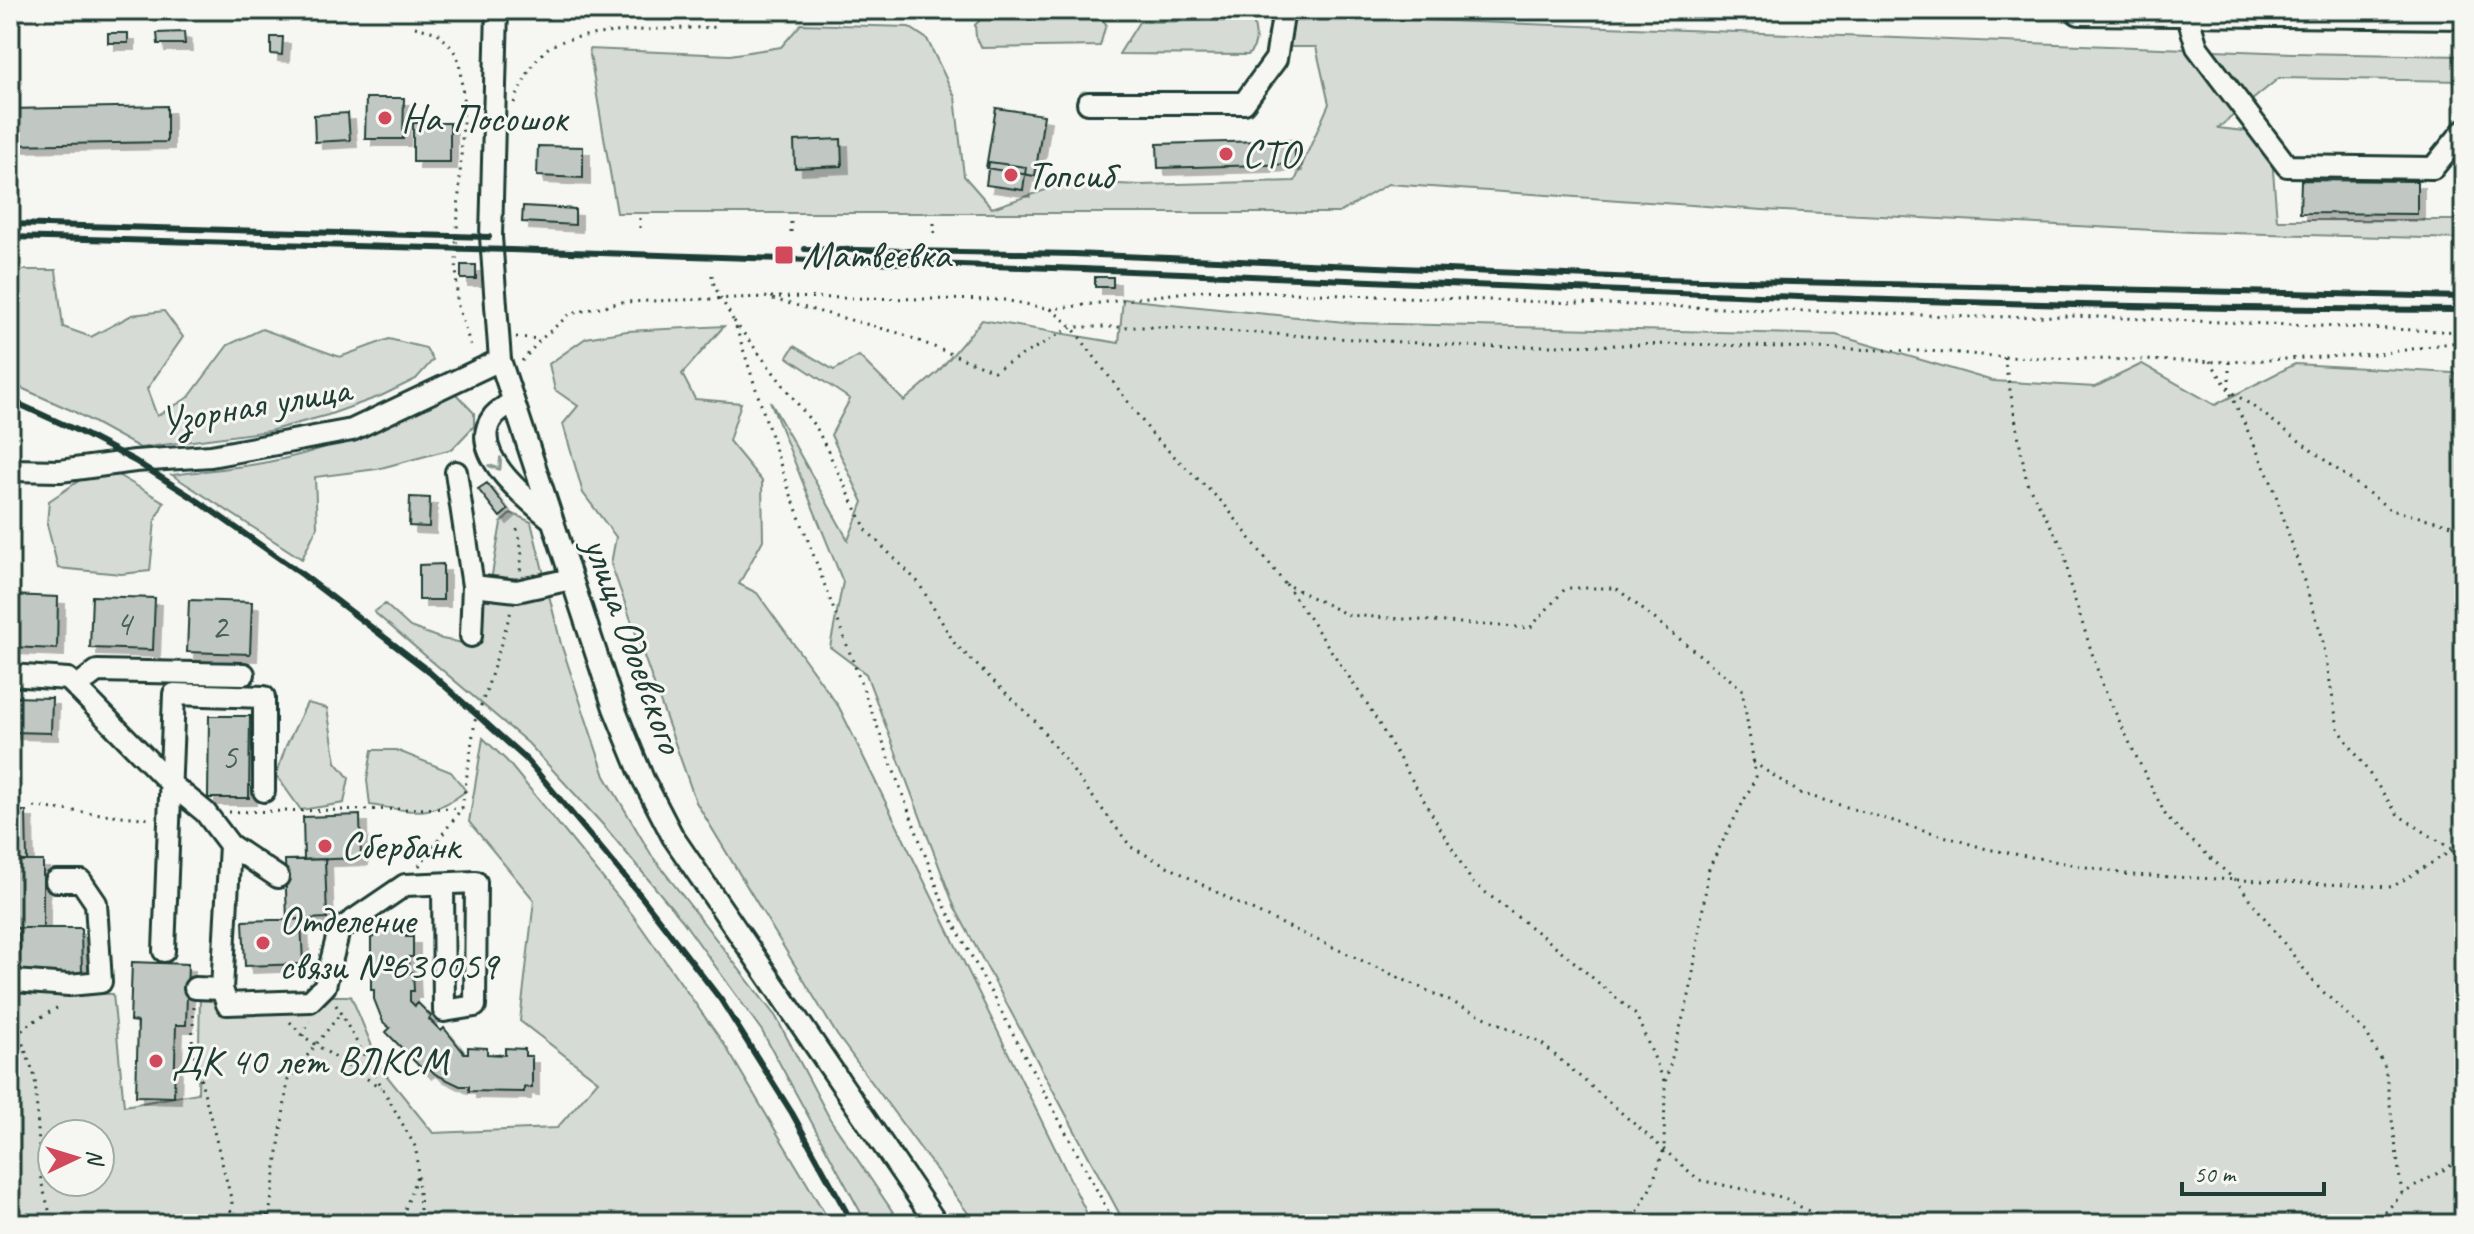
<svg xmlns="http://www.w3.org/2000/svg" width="2474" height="1234" font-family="Caveat,sans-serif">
<defs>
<filter id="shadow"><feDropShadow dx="7" dy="7" stdDeviation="0" flood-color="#0004"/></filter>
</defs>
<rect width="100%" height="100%" fill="#f6f6f2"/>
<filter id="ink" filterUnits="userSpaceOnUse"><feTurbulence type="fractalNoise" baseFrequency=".0125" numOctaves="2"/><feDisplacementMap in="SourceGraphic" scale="16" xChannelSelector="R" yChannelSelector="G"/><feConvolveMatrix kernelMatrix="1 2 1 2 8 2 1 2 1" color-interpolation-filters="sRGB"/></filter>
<g filter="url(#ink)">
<!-- green -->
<path fill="#d6dbd6" stroke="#7a8c85" stroke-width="2" fill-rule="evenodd" d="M1368 18 2293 53 2464 56V81L2279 78 2218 128 2270 134 2277 220H2463L2464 218V239L2192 232 1763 210 1388 184 1339 213H617L589 49 730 55 781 47 801 24 909 27 927 39 955 97 964 176 992 208 1069 182 1141 185 1295 181 1329 104 1316 47H1286L1288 21Z
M981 19H1102L1106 24 1100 46 982 48 976 37 975 25Z
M1253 20C1256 33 1259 45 1248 55L1119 54 1139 22Z
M10 270H56L63 327 91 337 132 315 164 311 183 337 147 389 157 416 189 397 228 345 262 329 340 357 389 339 426 348 433 360 416 379 381 396 328 415 269 431 140 448 73 411 10 383Z
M1123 299 1354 323 1836 335 1993 381 2095 387 2142 364 2215 405 2295 364 2453 373 2464 378V1224H1125L955 908 866 674 830 647 843 582 770 401 848 540 863 502 831 435 850 399 787 357 794 346 834 370 859 356 904 401 938 372 982 320 1119 343Z
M724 326 682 374 695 399 741 403 729 441 762 481 763 540 739 584 757 593 839 707 1092 1224H976L837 1035 696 802 611 564 616 537 583 493 563 424 578 406 555 390 549 364 586 338 627 331Z
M455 393 474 413V426L452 449 377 469 315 477 317 527 302 559 172 475C216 469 262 466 306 453 358 438 406 416 455 393Z
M116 474 164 502 155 521 150 571 121 574 58 568 47 524 49 501 86 476Z
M511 513 531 522 561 644 605 776 652 856 776 1017 830 1119 901 1224H867L762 1031 682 920 605 827 528 743 374 612 385 604 410 627 442 639 473 645 475 594 489 592 501 523Z
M307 703 327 708 336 762 349 778 344 803 301 810 276 775 286 746Z
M483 738 507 761 632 914 726 1047 831 1224H10V992L113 994 124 1106 198 1093 200 996H351L382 1070 433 1133 557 1128 598 1081 520 1021 534 900 469 822ZM52 1134H100V1182H52Z
M372 750H396L451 772 466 791C430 819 412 811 370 805L367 780Z"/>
<!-- building -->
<path fill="#c1c8c3" stroke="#1f3d34" stroke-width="2" filter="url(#shadow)" d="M184 32 185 44H158L157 33Z
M108 33H128V43H108Z
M271 37H283L282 55 271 54Z
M366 98H404L403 139H365Z
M167 106V142L10 145V109Z
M996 108 1044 115 1035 176 986 168Z
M348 113 350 140 315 142 314 115Z
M413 123H450V162H413Z
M841 139 842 166 795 168 794 141Z
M1295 140V164L1158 168 1157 144Z
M538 146 583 147V178L537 176Z
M989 162 1026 167 1023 190 986 185Z
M2301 180 2417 181V214L2300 213Z
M523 206 575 209V225L522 222Z
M461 265H476V279H461Z
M1095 277H1113V287H1095Z
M487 483 508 510 500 517 478 489Z
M410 497 430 498 429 527 409 526Z
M443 564V600H419V565Z
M10 595 58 597 57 649 10 647Z
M92 596 155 598 153 650 90 648Z
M189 600 252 602 250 654 187 652Z
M10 697 52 698 51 733 10 732Z
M209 716H250L249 798H208Z
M10 811H26L27 861H10Z
M360 815 361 858 304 860 303 817Z
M325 859 327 918 287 920 285 860Z
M10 861H43V928H10Z
M301 919 303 964 245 966 243 921Z
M374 927 406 929V937H413V957H408L409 973 413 972 414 991H410V1001L415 1006 418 1003 431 1016 429 1019 441 1031 444 1028 464 1053H468V1047L487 1048V1054L505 1055V1048L525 1049V1056H532V1088L524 1087V1092L469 1091V1086H460L435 1074 429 1068 425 1072 386 1032 390 1028 383 1022 374 999V990H371V938L374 937Z
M19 928H81L82 973H20Z
M132 962 188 964 186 1025H176L174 1097 136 1096 138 1022 130 1021Z"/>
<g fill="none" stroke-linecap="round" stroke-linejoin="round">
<!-- minor casing -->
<g stroke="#1f3d34" stroke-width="26">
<path id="minor" d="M497 10 491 237 500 360 614 708 643 779 673 837 937 1224
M2186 11 2197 47 2287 166 2433 168 2464 130
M1088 103H1244L1276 59 1284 10
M513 401C507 406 497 411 493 417 466 452 528 500 551 519
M10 470 60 471 135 461 211 456 352 430 500 360
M456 472 473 586 471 636
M473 586 517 591 571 579
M10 675 68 679 76 687 97 671 244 674
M76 687 172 785 205 812 230 845 278 877
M230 845 222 989 227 1004 310 1001 325 986 339 930 405 885 476 882 475 1006 444 1011 443 884
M164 951 174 694 264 697V791
M10 973 14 981 69 985 101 982 96 903 81 881H56
M195 988 222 989"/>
</g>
<!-- highway casing -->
<g stroke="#1f3d34" stroke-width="34">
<path id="highway" d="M2080 10 2464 14"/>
</g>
<!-- path -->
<path stroke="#1f3d34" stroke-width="3" stroke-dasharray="2 6" stroke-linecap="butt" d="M415 27 438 33 453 49 459 61 464 104 456 248 457 303 472 350
M514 103C522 84 531 63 547 49 572 28 684 29 720 27
M934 223V235
M640 228V218
M791 232V222
M712 275C712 287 727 307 733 320
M771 297 1004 300 1051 309 1204 290 1978 317 2073 316 2464 332
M1051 309 1072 327 1155 438 1224 504 1285 584 1348 615 1530 628 1566 588H1616L1742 689 1756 777 1709 868 1690 992 1665 1083 1664 1149 1652 1185 1631 1224
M734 321 817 429 867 531 918 582 955 644 1035 721 1131 847 1239 904 1541 1043 1699 1180 1781 1197 1834 1224
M736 327 784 476 943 903 1115 1224
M516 337 540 339
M2004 357 2027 483 2064 550 2070 585 2102 684 2133 750 2167 818 2236 881 2317 986 2366 1032 2385 1067 2402 1194
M522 361 541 339 570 314 622 302 765 297 899 333 994 371 1072 327H1160L1482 347 1684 344 1948 352 2004 357 2229 362 2379 354 2464 341
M2210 361 2229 390 2261 412 2391 510 2464 528
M2229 362V390L2273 486 2322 636 2338 728 2398 815 2464 857
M517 529 522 551 520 573
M1286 584 1368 705 1472 882 1559 949 1636 1015 1665 1083
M1753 762 1800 793 1987 849 2131 875 2392 887 2453 850
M34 807 151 819
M229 812 462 808
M419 866 462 808 475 721 486 692 511 611
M336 1005 416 1148 421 1224
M194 1007 192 1045 232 1202 229 1224
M290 1022 303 1036 381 1088
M16 1036 29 1024 62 1005
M303 1036 309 1021
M10 1037 21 1039 35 1077 41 1181 53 1224
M10 1043C19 1031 17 1014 16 1000
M243 1224 270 1214
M268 1224 288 1080 341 1013
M400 1224 417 1175
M2374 1224 2402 1194 2464 1158"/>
<!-- minor -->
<use href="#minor" stroke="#f6f6f2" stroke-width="20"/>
<!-- highway -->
<use href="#highway" stroke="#f6f6f2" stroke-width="28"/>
<!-- rail -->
<path stroke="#1f3d34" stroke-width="6" d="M10 224 489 237
M10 237C368 246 725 255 1083 269 1543 288 2003 309 2464 310
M805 249 1074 254 1660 279 2464 297
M10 400 78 431 135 461 198 501 303 575 427 670 526 759 641 896 721 1000 792 1113 853 1224"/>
</g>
<!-- one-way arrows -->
<defs><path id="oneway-chevron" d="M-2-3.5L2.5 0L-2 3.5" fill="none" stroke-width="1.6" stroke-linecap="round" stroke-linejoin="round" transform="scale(2)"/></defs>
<use stroke="#8a9a93" href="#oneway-chevron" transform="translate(497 465) rotate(56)"/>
</g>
<!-- markers -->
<g fill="#d1495b" stroke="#f6f6f2" stroke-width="3">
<circle cx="385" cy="118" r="8"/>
<circle cx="1226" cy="154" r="8"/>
<circle cx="1011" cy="175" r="8"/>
<rect x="774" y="245" width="20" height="20" rx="4"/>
<circle cx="325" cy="846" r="8"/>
<circle cx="263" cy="943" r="8"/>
<circle cx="156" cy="1061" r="8"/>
</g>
<g text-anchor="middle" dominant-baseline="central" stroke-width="6" stroke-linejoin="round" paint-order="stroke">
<!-- number labels -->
<g font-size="36" fill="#486058">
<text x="123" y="623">4</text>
<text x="219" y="627">2</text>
<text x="229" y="757">5</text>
</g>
<!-- poi labels -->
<g font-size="40" fill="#1f3d34" stroke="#f6f6f2" text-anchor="start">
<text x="401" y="118">На Посошок</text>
<text x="1242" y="154">СТО</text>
<text x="1027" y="175">Топсиб</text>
<text x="802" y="255">Матвеевка</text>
<text x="341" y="846">Сбербанк</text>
<text x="279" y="920">Отделение<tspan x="279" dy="46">связи №630059</tspan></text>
<text x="172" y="1061">ДК 40 лет ВЛКСМ</text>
</g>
<!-- street labels -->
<g font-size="40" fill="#1f3d34" stroke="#f6f6f2">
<text transform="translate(255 405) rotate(-10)">Узорная улица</text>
<text transform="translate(634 645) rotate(70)">улица Одоевского</text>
</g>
</g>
<!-- margin -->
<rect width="2474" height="1234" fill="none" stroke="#f6f6f2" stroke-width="40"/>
<rect x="20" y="20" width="2434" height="1194" fill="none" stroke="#1f3d34" stroke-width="3" filter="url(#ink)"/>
<!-- north arrow -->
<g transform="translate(76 1158) rotate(86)"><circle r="38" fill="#f6f6f2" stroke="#a0aca6" stroke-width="2"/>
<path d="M0-6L14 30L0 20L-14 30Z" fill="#d1495b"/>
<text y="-12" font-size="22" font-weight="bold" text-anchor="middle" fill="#1f3d34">N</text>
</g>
<!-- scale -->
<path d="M2182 1182v12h142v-12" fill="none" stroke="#1f3d34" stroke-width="4"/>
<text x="2194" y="1182" font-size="24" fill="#1f3d34" stroke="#f6f6f2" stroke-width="6" paint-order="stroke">50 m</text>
</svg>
